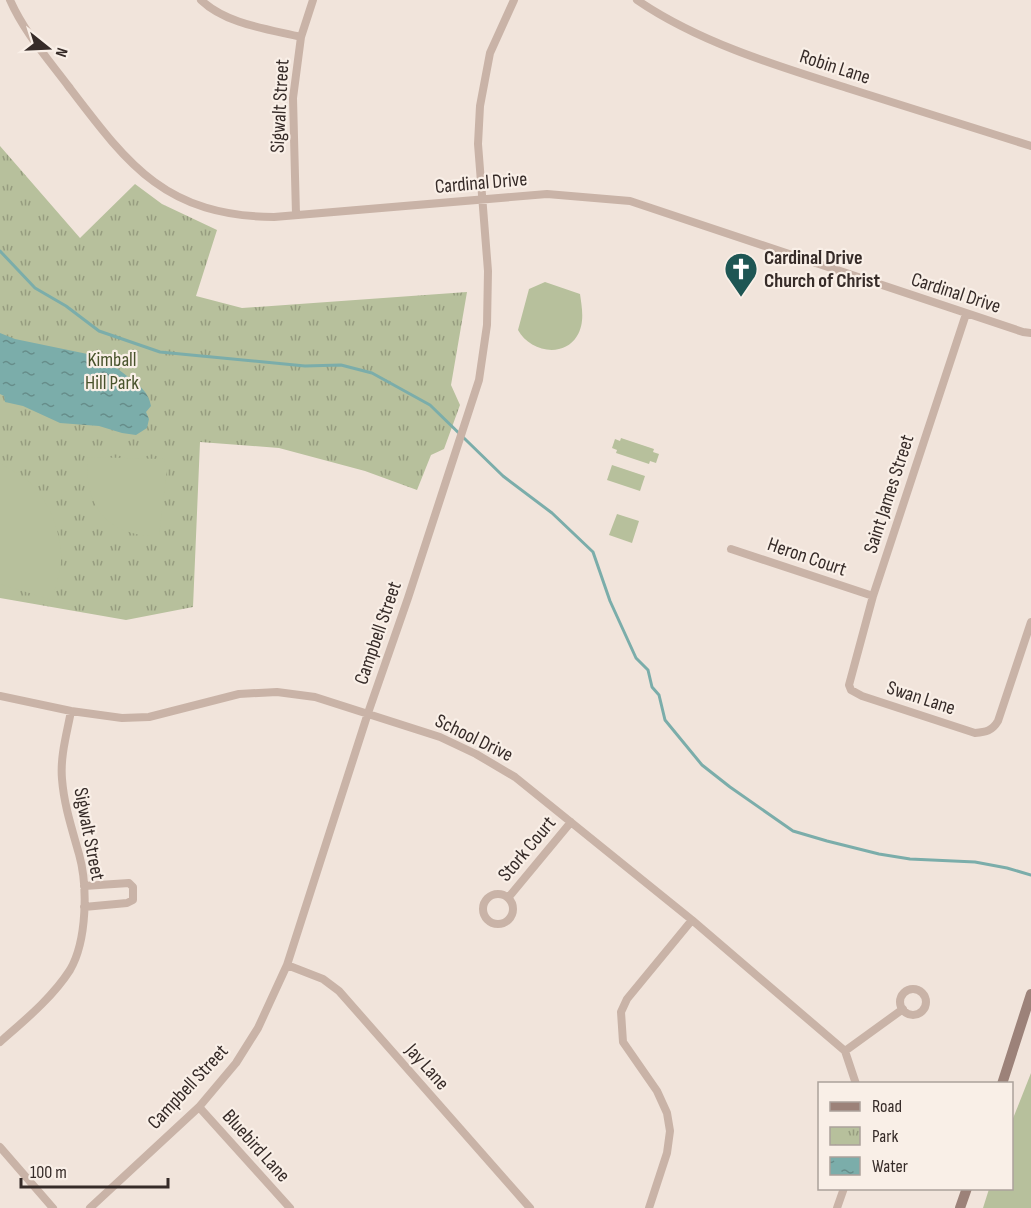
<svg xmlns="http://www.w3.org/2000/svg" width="1031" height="1208" font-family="'Sofia Sans Condensed',sans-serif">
<defs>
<pattern id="park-tufts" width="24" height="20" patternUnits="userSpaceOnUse" patternTransform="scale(1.5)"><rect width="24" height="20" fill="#b7c09c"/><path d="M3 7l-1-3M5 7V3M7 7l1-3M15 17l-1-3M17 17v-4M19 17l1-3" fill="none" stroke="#969c7f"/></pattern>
<pattern id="water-ripples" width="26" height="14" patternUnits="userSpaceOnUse" patternTransform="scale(1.5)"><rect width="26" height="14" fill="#7badaa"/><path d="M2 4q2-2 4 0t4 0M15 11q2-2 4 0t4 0" fill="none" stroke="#668d8a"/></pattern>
</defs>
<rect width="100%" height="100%" fill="#f1e4db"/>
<!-- park -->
<path fill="url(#park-tufts)" d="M0 146 80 238 135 184 162 204 217 230 196 296 242 308 467 292 451 385 460 405 444 449 431 455 417 490 365 471 279 448 200 442 193 607 126 620 0 598Z"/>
<!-- pitch -->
<path fill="#b7c09c" d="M545 282 580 294C582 308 585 323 577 336 563 359 529 351 518 330L529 289Z
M621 438 654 449 653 452 659 454 656 463 650 461 649 464 616 453 617 450 612 448 615 439 620 441Z
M88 457 164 459 167 468 159 536C108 537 83 506 88 457Z
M0 463C9 469 20 474 28 481 47 497 60 529 61 554 62 569 56 585 52 600L0 584Z
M612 465 645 476 640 491 607 480Z
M617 514 639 521 632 543 609 535Z
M1031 1073V1208H983L989 1189 1012 1188V1121Z"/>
<!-- water -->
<path fill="url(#water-ripples)" d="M0 333 15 339 102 357 108 355C114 375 147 380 151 406L146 412 149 419 147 428 136 435 122 433 99 426 60 423 23 406 5 402 4 396 0 394Z"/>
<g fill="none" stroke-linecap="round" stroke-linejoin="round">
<!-- stream -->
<path stroke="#7badaa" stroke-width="3" d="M0 251 35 288 66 306 99 331 160 352 305 366 341 365 372 373 430 405 503 476 552 513 593 552 610 601 636 658 648 670 652 687 659 695 665 720 702 765 730 787 793 831 827 841 879 854 910 859 975 862 1007 868 1031 875"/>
<!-- street -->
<path stroke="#c9b3a7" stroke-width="8" d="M10 0C24 32 48 59 69 87 129 166 166 216 274 217L547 194 630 201 1023 332 1031 333
M201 0C226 24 268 29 301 37
M637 0C698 42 777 66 847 88 909 108 970 127 1031 146
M296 215 293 98 301 37 313 0
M966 314 873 596 849 685 851 690 862 696 975 733C986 732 992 731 998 721L1031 622
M731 549 873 596
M0 696 71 711 122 718 149 717 239 694 277 692 315 697 440 737 476 754 515 777 692 920 845 1051 856 1084
M483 909a15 15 0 1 1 30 0a15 15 0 1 1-30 0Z
M508 898 571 822
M84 907 127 903 133 900V887L129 883 84 886
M287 965 323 979 339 991 530 1208
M900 1002a13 13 0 1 1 26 0a13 13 0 1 1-26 0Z
M0 1042C25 1020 52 998 70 970 87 941 88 886 79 854 72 829 64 805 62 779 60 756 67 733 71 711
M845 1051 903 1009
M199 1107 290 1208
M0 1147 53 1208
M90 1208 199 1107 236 1063 258 1028 287 965 368 713 408 598 479 380 487 325 488 271 478 144 480 106 490 53 514 0
M649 1208 667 1153 670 1131 667 1113 657 1091 623 1042 621 1012 627 999 692 920
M837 1208 844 1188"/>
<!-- secondary -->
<path stroke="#9c8279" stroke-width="10" d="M1002 1084 1031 994
M960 1208 967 1188"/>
</g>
<!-- icons -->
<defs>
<g id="church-pin" transform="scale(1.725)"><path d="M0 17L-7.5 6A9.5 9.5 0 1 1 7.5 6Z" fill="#1e5654" stroke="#f9efe7"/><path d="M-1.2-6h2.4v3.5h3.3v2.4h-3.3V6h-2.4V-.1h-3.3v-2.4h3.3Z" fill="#fff"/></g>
</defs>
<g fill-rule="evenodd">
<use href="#church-pin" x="741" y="269"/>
</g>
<g text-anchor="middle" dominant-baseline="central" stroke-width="4.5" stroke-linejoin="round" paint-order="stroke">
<!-- street labels -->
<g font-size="20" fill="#362b28" stroke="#f9efe7">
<text transform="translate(835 67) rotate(18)">Robin Lane</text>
<text transform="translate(280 106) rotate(-87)">Sigwalt Street</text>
<text transform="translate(481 183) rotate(-5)">Cardinal Drive</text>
<text transform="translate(956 293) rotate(18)">Cardinal Drive</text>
<text transform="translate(889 494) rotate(-72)">Saint James Street</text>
<text transform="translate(807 557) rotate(19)">Heron Court</text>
<text transform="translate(378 633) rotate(-71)">Campbell Street</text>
<text transform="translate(921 698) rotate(18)">Swan Lane</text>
<text transform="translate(474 738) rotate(26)">School Drive</text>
<text transform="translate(89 834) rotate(79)">Sigwalt Street</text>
<text transform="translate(527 849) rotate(-50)">Stork Court</text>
<text transform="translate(427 1067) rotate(48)">Jay Lane</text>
<text transform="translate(188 1087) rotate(-47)">Campbell Street</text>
<text transform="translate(256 1146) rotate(48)">Bluebird Lane</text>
</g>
<!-- poi labels -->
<g font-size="20" font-weight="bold" fill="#362b28" stroke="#f9efe7" text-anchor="start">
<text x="764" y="258">Cardinal Drive<tspan x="764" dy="23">Church of Christ</tspan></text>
</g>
<!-- park labels -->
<g font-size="20" fill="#49532c" stroke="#f9efe7">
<text x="112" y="360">Kimball<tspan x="112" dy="23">Hill Park</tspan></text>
</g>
</g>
<!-- legend -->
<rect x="818" y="1082" width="195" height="108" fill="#f9efe7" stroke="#aba19b" stroke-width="1.5"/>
<rect x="830" y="1102" width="30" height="9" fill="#9c8279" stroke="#aba19b" stroke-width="1.5"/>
<text x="872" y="1112" font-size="18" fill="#362b28">Road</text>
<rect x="830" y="1127" width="30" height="18" fill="url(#park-tufts)" stroke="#aba19b" stroke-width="1.5"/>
<text x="872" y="1142" font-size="18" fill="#362b28">Park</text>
<rect x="830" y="1157" width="30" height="18" fill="url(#water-ripples)" stroke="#aba19b" stroke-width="1.5"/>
<text x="872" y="1172" font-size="18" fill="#362b28">Water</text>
<!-- north arrow -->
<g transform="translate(48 48) rotate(108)" stroke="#f9efe7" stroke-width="4.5" paint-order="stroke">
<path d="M0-4.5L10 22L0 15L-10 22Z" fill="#362b28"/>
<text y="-9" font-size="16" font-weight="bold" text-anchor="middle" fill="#362b28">N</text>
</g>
<!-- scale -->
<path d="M21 1178v9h147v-9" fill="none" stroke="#362b28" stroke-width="3"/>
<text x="30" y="1178" font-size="18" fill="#362b28" stroke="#f9efe7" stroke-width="4.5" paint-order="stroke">100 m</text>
</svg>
